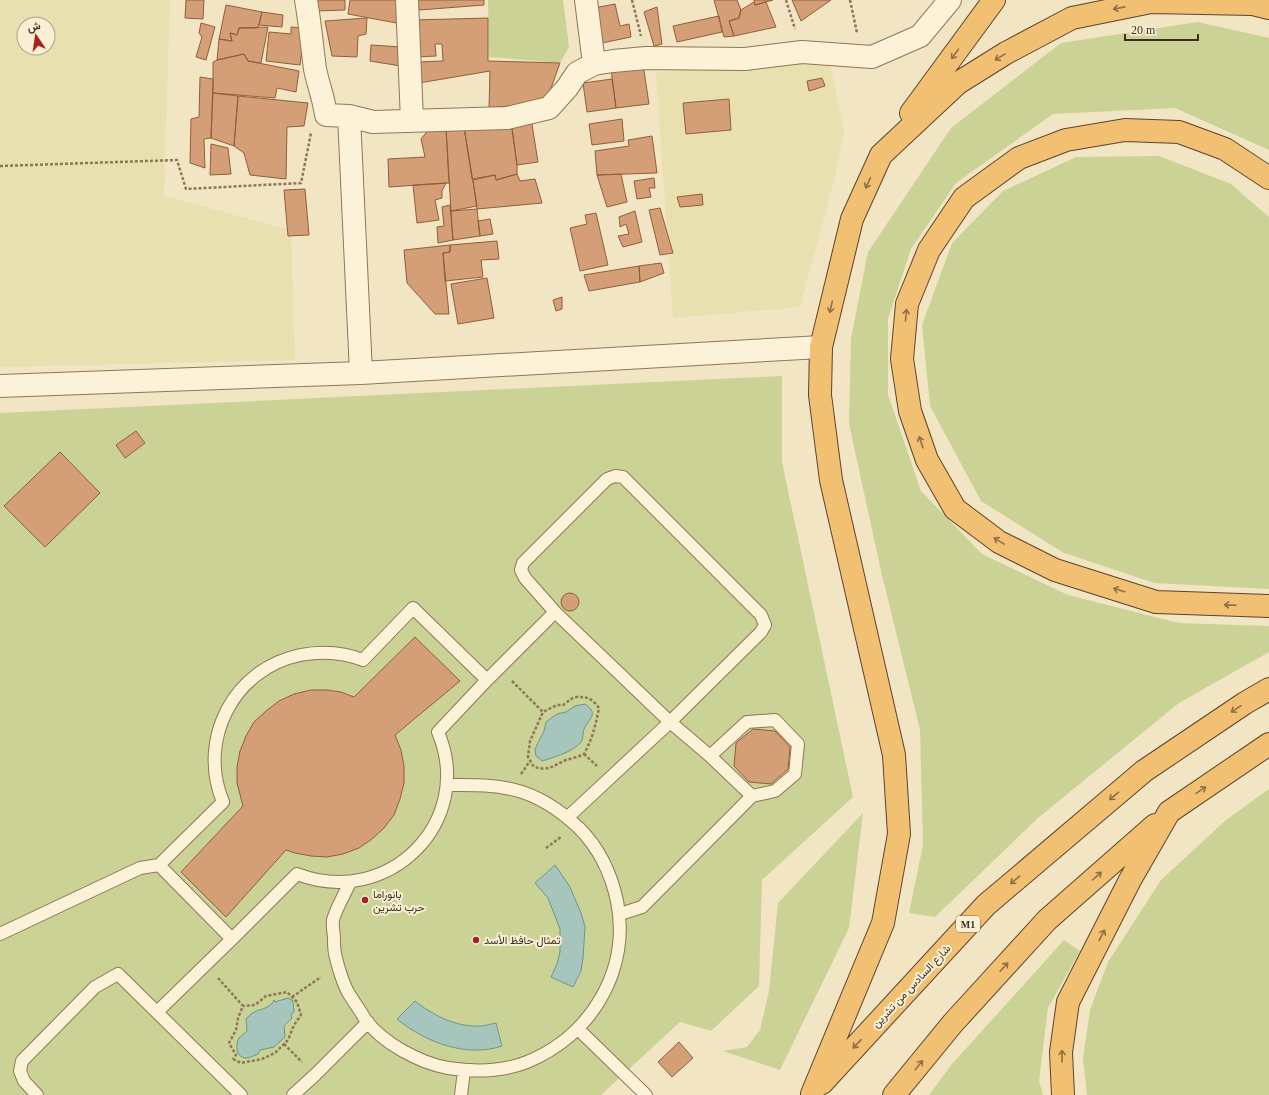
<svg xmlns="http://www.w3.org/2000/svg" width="1269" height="1095" font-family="'Times New Roman',Vazirmatn,serif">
<rect width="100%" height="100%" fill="#f2e5c4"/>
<!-- farmland -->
<path fill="#e9e0b0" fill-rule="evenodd" d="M0 0H170L164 196 291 230 295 360 0 367ZM24 24H48V48H24Z
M809 60 830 64 844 131 834 181 800 307 673 318 656 73 678 70Z"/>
<!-- green -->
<path fill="#cbd296" d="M488 0H563L569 47 560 63 489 57Z
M1198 22 1269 38V150L1175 108 1053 114 956 183 911 249 888 319V395L921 491 982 554 1068 595 1179 623 1269 626V652L1179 703 1039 817 935 917 909 913 923 845 920 730 882 575 849 424 851 338 868 252 951 128 1061 43Z
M1159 156 1231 184 1269 217V589L1154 583 1064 553 981 501 930 406 922 325 952 243 1003 191 1076 157Z
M782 376V462L853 797 762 880 759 986 711 1031 680 1022 601 1095H0V413Z
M1269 789V1095H1087L1083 1058 1090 1010 1108 962 1161 880 1226 820Z
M863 813 849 928 780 1070 723 1051 747 1047 760 1030 769 991 778 903Z
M1064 940 1080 951 1048 1008 1039 1081 1043 1095H929L952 1064Z"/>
<!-- water -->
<path fill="#a6c5bc" stroke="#6c958b" d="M585 704C598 713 591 717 585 727 582 731 584 738 581 742 575 751 552 758 542 761L536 756 535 749 544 731 546 722 557 714 566 712 575 706Z
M555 865 570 887 581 913 585 927 583 958 581 971 573 987 551 977 557 964 560 952V929L548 898 535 883Z
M288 998 293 1001 294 1012 291 1015 292 1018 284 1026 285 1037 274 1047 260 1050 258 1054C255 1055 250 1058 246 1058 236 1058 235 1045 239 1038 241 1036 244 1034 247 1031L246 1019C256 1007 262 1012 270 1005 272 1004 273 1001 274 1000L275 1002Z
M415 1001C431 1014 454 1026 475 1026 482 1027 490 1024 496 1023L502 1046C466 1058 425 1042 397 1019Z"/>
<!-- building -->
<path fill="#d49e76" stroke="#915e3b" d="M186 0H204L203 19 185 18Z
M315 0H345V10L317 11Z
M350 0H402V24L348 14Z
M418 0H484V5L419 10Z
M714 0H737L741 10 739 18 729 21 734 36 724 37Z
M754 0H773L755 5Z
M792 0H831L801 21Z
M754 2 755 5 766 2 776 27 734 36 729 21 739 18 741 10Z
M615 4 620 26 629 24 631 37 602 43 594 8Z
M226 5 262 12 258 28H239L237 35 230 33 232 41 219 39Z
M657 7 662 44 654 46 644 12Z
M262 12 283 15 282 27 259 25Z
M719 16 722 32 677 42 673 26Z
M367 18 366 34 358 36 357 57 332 56 325 21Z
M488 18V61L560 63 546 102 489 108 490 71 419 83 418 62 443 61 442 44H435L436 56 417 57 413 20Z
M201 23 215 27 206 60 196 57 202 37 199 33Z
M268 27 261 63 248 61 244 54 217 60 219 39 232 41 230 33 237 35 239 28Z
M291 27 305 28 300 65 266 61 269 32 291 34Z
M371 45 402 47 401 66 370 61Z
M244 54 248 61 299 71 296 92 277 88 275 98 213 93V62L217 60Z
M643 64 649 104 616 108 611 69Z
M200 77 213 79 211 138 204 139 205 168 190 163 191 119 199 117Z
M822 78 825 86 809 91 807 81Z
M612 79 616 108 587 112 583 83Z
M213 93 238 96 234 146 211 138Z
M238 96 308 103 304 126 287 127 286 179 250 175 244 153 234 146Z
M729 99 731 130 686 134 683 103Z
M531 118 538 162 517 165 511 121Z
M622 119 624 141 592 145 589 124Z
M511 121 517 165V174L496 180 495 175 472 179 464 127Z
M464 127 477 206 451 211 446 128Z
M430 128H446L449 183 389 187 388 159 425 157 421 139Z
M652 136 657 173 597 175 595 151 629 146 628 140Z
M211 144 228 148 231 174 210 175Z
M517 174 520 181 535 179 542 203 477 209 473 180 495 175 496 180Z
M621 174 627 202 607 207 597 175Z
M654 178 655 188H649L651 197 637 199 634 181Z
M446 183 442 191V198L435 200 439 220 417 223 413 185Z
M305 189 309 235 288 236 284 190Z
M702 194 703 205 680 207 677 197Z
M450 205 453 240 438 243 437 227 444 226 442 207Z
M660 208 673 253 660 255 649 210Z
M477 209 480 236 453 240 451 211Z
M635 211 642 242 623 247 618 236 629 234 626 224 620 227 619 217Z
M596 213 608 265 580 271 570 228 587 224 585 215Z
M490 219 493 234 480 236 478 221Z
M497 241 499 259 481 260 483 277 445 281 443 253 450 252V245Z
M450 245V252L443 253 449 314H435L407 283 404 250Z
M661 263 664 273 640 282 639 266Z
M639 266 640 282 589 291 584 275Z
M487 278 494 318 458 324 451 284Z
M562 297V309L556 311 553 300Z
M136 431 145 443 125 458 116 445Z
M60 452 100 493 45 547 4 506Z
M561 602a9 9 0 1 1 18 0a9 9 0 1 1-18 0Z
M415 637 460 681 395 735 401 750 404 766V783L400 799 394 815 384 828 372 839 359 848 343 854 327 857 311 856 295 853 286 850 226 917 181 872 243 806 237 783V767L240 751 246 736 254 722 266 711 279 701 294 694 311 690H327L341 692 354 697Z
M753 729 775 731 790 747 788 769 771 784 749 782 734 766 736 743Z
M679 1042 693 1058 672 1077 658 1062Z"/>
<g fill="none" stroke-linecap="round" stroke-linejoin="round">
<!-- service casing -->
<g stroke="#8f7658" stroke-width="14">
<path id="service" d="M615 476 623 477 761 615 765 625 761 632 670 722 555 612 525 578 521 570 523 563 607 479Z
M413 608 487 680 438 732C476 822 388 909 297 874L232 939 159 865 223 802C197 739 234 669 300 655 321 651 343 652 363 660Z
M487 680 555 612
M568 817 670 722 710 756 752 796
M350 882C345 894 336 908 333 920 332 926 334 933 334 939 334 945 334 952 336 958 338 967 344 986 349 994 354 1002 360 1010 365 1019 382 1043 420 1063 448 1068 474 1072 502 1072 527 1062 591 1036 631 970 617 901 611 873 599 848 579 828 561 811 539 796 515 790 492 784 470 785 447 785
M620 914 642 907 752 796 775 791 795 774 798 744 775 720 747 722 710 756
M0 934 140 868 159 865
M157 1012 232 939
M578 1029 646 1095
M37 1095 24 1081 20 1071 22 1061 95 987 118 974 241 1095
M293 1095 315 1075 368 1022
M461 1095 464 1071"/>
</g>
<!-- minor casing -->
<g stroke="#8f7658" stroke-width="24">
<path id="minor" d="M306 0C310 23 312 46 315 69 318 84 324 99 326 115L349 116 373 122 507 118 549 108 567 88 577 73 594 64 613 61 646 58 745 59 802 52 872 57 920 36 950 0
M407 0 412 121
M586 0 594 64
M349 116 361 373
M0 386 361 373 821 347"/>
</g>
<!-- trunk casing -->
<g stroke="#5d432d" stroke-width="24">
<path id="trunk" d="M911 113 994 0
M1269 178 1225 149 1179 132 1125 130 1066 140 1019 158 964 198 929 250 907 304 902 359 910 411 927 460 955 509 999 542 1055 570 1156 602 1269 606
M822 1083 986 905 1144 771 1245 703 1269 689
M812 1094 883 923 899 834 894 755 831 480 820 395 821 347 852 219 881 155 958 83 1006 53 1072 18 1151 2 1253 4 1269 8
M894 1095 953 1023 1047 920 1155 825
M1063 1095 1061 1052 1068 1002 1130 880 1169 812 1269 744"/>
</g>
<!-- path -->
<path stroke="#8f7658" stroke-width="2.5" stroke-dasharray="3 2" stroke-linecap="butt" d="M632 0 641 36
M786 0 795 29
M850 0 857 33
M0 166 177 160 186 189 301 183 311 133
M512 681 543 712 557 705H563L574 697C587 697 591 697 599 708 596 724 592 740 584 754 579 757 572 758 566 760 552 766 550 771 534 767L528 757 530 741 543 712
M584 754 597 766
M521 774 530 761
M546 848 561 837
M218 978 243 1006 238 1018 236 1030 229 1043 236 1055 233 1059
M292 997 321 977
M284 1044 302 1062
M233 1059 241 1063 262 1059 275 1053 288 1040 294 1025 301 1015 297 1002 287 992 266 996 255 1005 243 1006"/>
<!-- service -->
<use href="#service" stroke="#fcf2d8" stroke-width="12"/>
<!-- minor -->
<use href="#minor" stroke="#fcf2d8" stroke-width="22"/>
<!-- trunk -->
<use href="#trunk" stroke="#f1c073" stroke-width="22"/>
</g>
<!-- one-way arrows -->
<defs><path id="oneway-shaft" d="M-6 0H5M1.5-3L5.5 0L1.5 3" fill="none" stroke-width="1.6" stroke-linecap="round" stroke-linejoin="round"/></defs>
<g stroke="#8f6f44">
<use href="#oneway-shaft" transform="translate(1119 8) rotate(169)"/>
<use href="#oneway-shaft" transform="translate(955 54) rotate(126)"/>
<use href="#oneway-shaft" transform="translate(1000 57) rotate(148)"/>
<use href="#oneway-shaft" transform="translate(868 183) rotate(114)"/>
<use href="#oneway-shaft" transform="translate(831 307) rotate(103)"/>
<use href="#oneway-shaft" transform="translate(906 315) rotate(-85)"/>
<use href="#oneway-shaft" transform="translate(921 442) rotate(-109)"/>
<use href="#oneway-shaft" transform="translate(999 541) rotate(-148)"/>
<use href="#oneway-shaft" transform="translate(1119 590) rotate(-163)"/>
<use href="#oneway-shaft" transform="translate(1230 605) rotate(-178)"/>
<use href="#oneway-shaft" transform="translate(1236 709) rotate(146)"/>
<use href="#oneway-shaft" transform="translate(1201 790) rotate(-34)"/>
<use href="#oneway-shaft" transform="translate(1114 796) rotate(140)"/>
<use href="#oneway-shaft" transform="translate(1097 876) rotate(-42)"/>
<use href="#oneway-shaft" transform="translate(1015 880) rotate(140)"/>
<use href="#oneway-shaft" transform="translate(1102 935) rotate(-63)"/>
<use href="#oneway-shaft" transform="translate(1004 967) rotate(-48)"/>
<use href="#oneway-shaft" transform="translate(857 1044) rotate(133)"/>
<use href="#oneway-shaft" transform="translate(1062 1056) rotate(-90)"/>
<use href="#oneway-shaft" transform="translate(919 1065) rotate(-51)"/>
</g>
<!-- markers -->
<g fill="#a52222" stroke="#f9efd4" stroke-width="1.5">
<circle cx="365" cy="900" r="4"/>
<circle cx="476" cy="940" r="4"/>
</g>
<g text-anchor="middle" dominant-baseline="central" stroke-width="4" stroke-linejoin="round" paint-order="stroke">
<!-- shield labels -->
<rect fill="#f9efd4" stroke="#766754" stroke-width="1" x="956" y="916" width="24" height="16" rx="3"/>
<g font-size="10" font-weight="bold" fill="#3e2d1d">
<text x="968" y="924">M1</text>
</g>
<!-- poi labels -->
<g font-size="11" fill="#3e2d1d" stroke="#f9efd4" text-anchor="start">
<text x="373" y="894">بانوراما<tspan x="373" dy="13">حرب تشرين</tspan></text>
<text x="484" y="940">تمثال حافظ الأسد</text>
</g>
<!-- street labels -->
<g font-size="11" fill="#3e2d1d" stroke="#f9efd4">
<text transform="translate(911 986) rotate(-47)">شارع السادس من تشرين</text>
</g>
</g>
<!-- north arrow -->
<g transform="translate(36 36) rotate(347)"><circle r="19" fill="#f9efd4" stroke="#aea18b"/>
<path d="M0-3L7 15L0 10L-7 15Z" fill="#a52222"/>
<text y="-6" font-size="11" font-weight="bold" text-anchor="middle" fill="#3e2d1d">ش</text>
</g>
<!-- scale -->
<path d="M1125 34v6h73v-6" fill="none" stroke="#3e2d1d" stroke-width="2"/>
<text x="1131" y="34" font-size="12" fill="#3e2d1d" stroke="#f9efd4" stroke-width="3" paint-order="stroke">20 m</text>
</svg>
